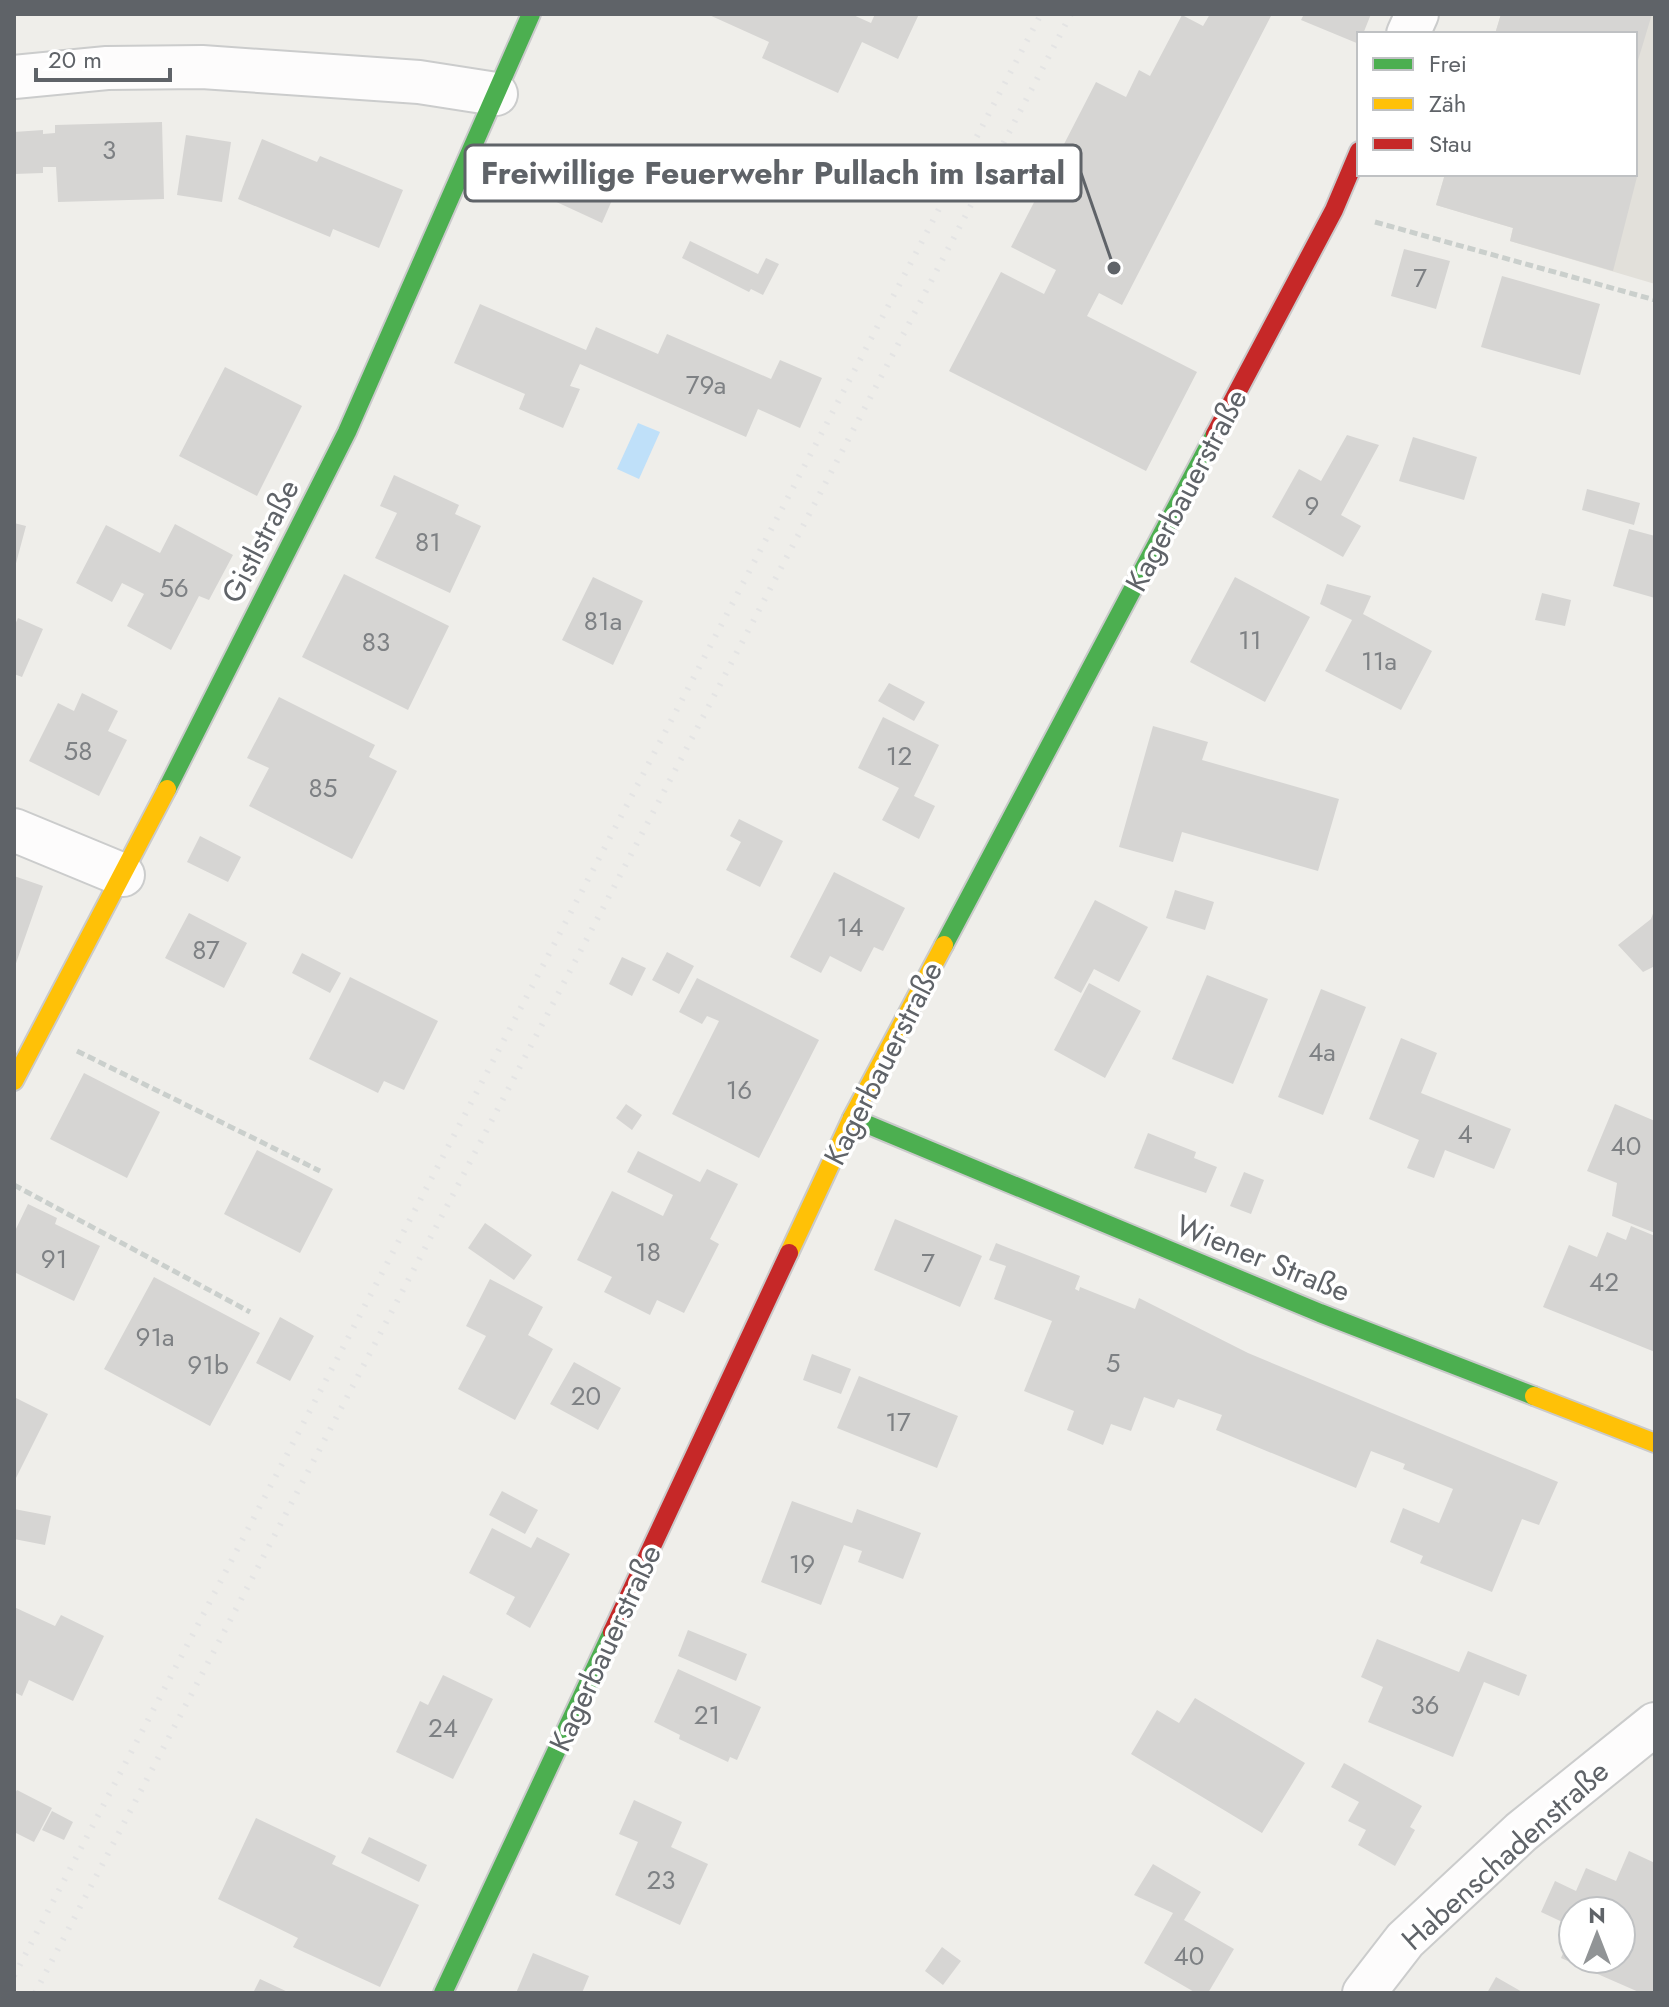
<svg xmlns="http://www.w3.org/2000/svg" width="1669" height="2007" font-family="Jost,sans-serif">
<rect width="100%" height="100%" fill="#efeeea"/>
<!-- education -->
<path fill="#e2e0da" d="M1501 14H1655V284L1510 241 1513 228 1436 205 1445 174H1635V34H1495Z"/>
<!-- water -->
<path fill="#bfe0f9" d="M638 423 660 432 639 479 617 469Z"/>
<!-- building -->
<path fill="#d6d5d3" d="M707 14H851L871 23 875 14H919L898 59 862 42 838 93 762 58 769 42Z
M1210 14H1272L1122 305 1099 293 1087 316 1197 372 1146 471 949 371 1001 272 1044 294 1056 270 1011 247 1096 82 1126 97 1139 70 1150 76 1182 15 1203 26Z
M1304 14H1371L1363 34H1359V44L1301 20Z
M1501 14H1652L1636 67 1635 34H1495Z
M162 122 164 199 58 202 56 167H43V173L14 174V132L43 130V134L55 133V125Z
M186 135 231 142 222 202 177 195Z
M262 139 317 162 320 156 403 190 379 248 333 229 330 237 238 199Z
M543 146 620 182 602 223 524 187Z
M1635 168 1638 173 1613 271 1510 241 1513 228 1436 205 1445 174H1635Z
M690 241 758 274 766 258 779 264 763 295 751 289 749 292 682 258Z
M1404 249 1450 261 1436 309 1391 296Z
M1502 276 1600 304 1580 375 1481 347Z
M480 304 586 350 596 327 658 354 667 334 771 379 780 360 822 378 800 428 758 409 746 437 580 364 570 386 580 389 563 428 519 409 525 394 454 363Z
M225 367 302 406 257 496 179 456Z
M1347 435 1379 445 1341 515 1361 526 1343 557 1272 517 1299 469 1321 481Z
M1413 437 1477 457 1464 500 1399 481Z
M394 475 459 505 455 514 481 526 450 593 375 558 397 513 380 506Z
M1587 489 1640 503 1634 525 1582 510Z
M14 523 26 526 15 567H14Z
M175 524 233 555 209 600 199 596 171 650 127 626 144 594 122 583 112 602 76 583 106 525 160 553Z
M1629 529 1655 536V598L1613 586Z
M344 574 449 626 408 710 302 657Z
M593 577 643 601 613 665 562 640Z
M1235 577 1310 617 1265 702 1190 662Z
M1327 584 1371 596 1363 614 1432 651 1401 710 1325 671 1352 620 1320 604Z
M1542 593 1571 600 1565 626 1535 620Z
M18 618 43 629 22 677 14 674V627Z
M889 683 925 702 914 721 878 701Z
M82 693 118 711 108 731 127 740 99 796 29 761 58 703 74 711Z
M279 697 375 745 369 757 397 771 352 859 249 806 269 768 247 758Z
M883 717 939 745 914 796 935 806 919 839 882 820 899 788 858 768Z
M1153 726 1208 742 1202 760 1339 799 1318 871 1182 832 1173 862 1119 847Z
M739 819 783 841 760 887 726 870 741 842 730 836Z
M200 836 241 857 228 882 187 862Z
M834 872 905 908 883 951 874 947 861 972 830 956 821 973 790 957Z
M14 876 43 886 14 969Z
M1175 890 1214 902 1205 930 1166 918Z
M1095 900 1148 927 1119 982 1094 969 1081 993 1054 978Z
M1655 908V966L1643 972 1618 945 1651 919Z
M189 913 247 943 224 988 165 958Z
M667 952 694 966 679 994 652 980Z
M302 953 341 973 330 993 292 973Z
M622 957 646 968 632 996 609 984Z
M1207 975 1268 999 1233 1084 1172 1059Z
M350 977 438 1021 404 1090 384 1081 378 1093 309 1059Z
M697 978 819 1040 759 1158 672 1114 719 1021 707 1016 702 1024 679 1012Z
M1089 983 1141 1011 1105 1078 1054 1050Z
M1321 989 1366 1007 1323 1115 1278 1097Z
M1401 1038 1437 1053 1421 1093 1511 1129 1494 1169 1445 1150 1434 1178 1407 1168 1419 1140 1369 1119Z
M84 1073 160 1112 127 1178 50 1139Z
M626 1104 642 1115 632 1130 616 1118Z
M1615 1104 1655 1121V1233L1612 1216 1617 1183 1587 1171Z
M1148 1133 1196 1152 1194 1158 1217 1167 1206 1193 1134 1168Z
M257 1150 333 1189 300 1253 224 1214Z
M638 1151 700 1182 707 1169 738 1184 710 1239 719 1244 684 1313 657 1300 650 1315 604 1292 612 1277 577 1260 612 1191 663 1216 673 1195 627 1172Z
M1244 1172 1264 1180 1251 1214 1230 1206Z
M28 1204 57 1218 55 1224 100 1246 74 1301 14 1272V1233Z
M895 1219 982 1256 960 1307 874 1270Z
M485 1223 532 1255 514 1280 468 1248Z
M1631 1226 1655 1236V1352L1543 1307 1569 1245 1597 1257 1607 1232 1626 1240Z
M996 1243 1080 1276 1075 1289 1079 1291 1080 1287 1135 1309 1139 1298 1248 1353 1558 1482 1539 1525 1522 1519 1492 1592 1420 1563 1423 1556 1390 1542 1403 1508 1439 1523 1453 1489 1403 1469 1405 1464 1371 1451 1356 1488 1216 1430 1222 1415 1178 1399 1174 1408 1144 1397 1131 1431 1111 1424 1103 1445 1067 1430 1074 1411 1024 1391 1052 1321 994 1299 1006 1266 989 1260Z
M154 1277 260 1333 210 1426 104 1369Z
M490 1279 543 1307 528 1335 553 1349 515 1420 458 1389 486 1336 466 1326Z
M280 1317 314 1336 290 1381 256 1363Z
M812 1354 851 1369 841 1394 803 1380Z
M574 1362 621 1388 598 1430 550 1404Z
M859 1376 958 1416 937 1468 837 1428Z
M14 1397 48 1414 16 1478 14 1477Z
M502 1491 538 1510 525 1534 489 1515Z
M792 1501 852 1523 857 1509 921 1533 903 1579 858 1562 862 1551 844 1545 821 1605 761 1582Z
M14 1509 51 1516 45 1545 14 1539Z
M492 1528 531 1548 537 1537 570 1554 530 1628 506 1614 515 1597 469 1573Z
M14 1607 55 1626 61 1615 104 1636 73 1701 29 1680 22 1696 14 1692Z
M688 1630 747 1654 736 1681 678 1656Z
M1377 1639 1459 1672 1468 1651 1527 1675 1519 1696 1484 1682 1453 1757 1368 1722 1383 1687 1361 1677Z
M678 1669 761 1707 737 1760 730 1757 728 1762 679 1739 680 1735 654 1722Z
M443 1675 493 1699 453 1779 396 1752 420 1701 428 1705Z
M1195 1698 1305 1763 1262 1833 1131 1754 1157 1710 1179 1723Z
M1344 1763 1422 1806 1410 1827 1415 1830 1395 1866 1358 1845 1366 1830 1348 1821 1359 1802 1331 1787Z
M17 1790 52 1808 34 1842 14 1832V1795Z
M634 1800 682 1822 671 1847 708 1864 680 1925 615 1895 638 1842 619 1834Z
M52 1811 73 1822 64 1840 42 1830Z
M256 1818 336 1856 332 1864 419 1905 380 1987 293 1947 298 1938 218 1899Z
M369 1837 427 1865 419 1882 361 1853Z
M1629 1851 1655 1863V1993H1641L1561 1958 1573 1930V1959H1621V1911H1573V1927L1541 1912 1555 1881 1576 1891 1586 1868 1616 1881Z
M1153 1864 1201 1892 1184 1920 1234 1949 1208 1993H1196L1144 1963 1173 1913 1134 1895Z
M942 1947 961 1961 943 1985 925 1971Z
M533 1953 589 1976 582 1993H516Z
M1496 1977 1524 1993H1487Z
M260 1979 290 1993H253Z"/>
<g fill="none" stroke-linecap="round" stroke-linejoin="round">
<!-- street casing -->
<g stroke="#cbcccc" stroke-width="46">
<path id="street" d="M1408 34 1417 14
M14 77 107 68 202 67 419 82 496 94
M14 830 123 875
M1364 1993 1405 1940 1521 1832 1655 1724"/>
</g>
<!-- fast casing -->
<g stroke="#cacacb" stroke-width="22">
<path id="fast" d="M167 789 347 432 531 14
M944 945 1215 434
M852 1118 1320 1313 1534 1396
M443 1993 612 1632"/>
</g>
<!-- slow casing -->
<g stroke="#cacacb" stroke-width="22">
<path id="slow" d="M14 1081 167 789
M789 1253 852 1118 944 945
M1534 1396 1655 1443"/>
</g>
<!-- jam casing -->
<g stroke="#cacacb" stroke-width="22">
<path id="jam" d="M1215 434 1334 210 1359 151
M612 1632 789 1253"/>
</g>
<!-- path -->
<path stroke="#cacfcc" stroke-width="5" stroke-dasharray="8 4" stroke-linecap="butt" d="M1375 222 1655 300
M77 1051 320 1171
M14 1185 250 1312"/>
<!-- street -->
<use href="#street" stroke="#fdfcfc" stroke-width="42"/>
<!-- fast -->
<use href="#fast" stroke="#4caf50" stroke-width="18"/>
<!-- slow -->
<use href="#slow" stroke="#ffc107" stroke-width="18"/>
<!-- jam -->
<use href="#jam" stroke="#c62828" stroke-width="18"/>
<!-- rail -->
<path stroke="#e4e4e4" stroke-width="6" stroke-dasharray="2 10" stroke-linecap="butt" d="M14 1976 1041 14
M35 1993 1071 14"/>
</g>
<g text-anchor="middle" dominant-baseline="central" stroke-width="7" stroke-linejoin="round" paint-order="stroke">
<!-- number labels -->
<g font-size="26" fill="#7e8184">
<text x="109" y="150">3</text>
<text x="1420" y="278">7</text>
<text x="706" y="385">79a</text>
<text x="1312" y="506">9</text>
<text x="428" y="542">81</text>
<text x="174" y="588">56</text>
<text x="603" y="621">81a</text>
<text x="1250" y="640">11</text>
<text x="376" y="642">83</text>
<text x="1379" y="661">11a</text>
<text x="78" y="751">58</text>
<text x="899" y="756">12</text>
<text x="323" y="788">85</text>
<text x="850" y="927">14</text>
<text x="206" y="950">87</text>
<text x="1322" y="1052">4a</text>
<text x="739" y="1090">16</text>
<text x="1465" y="1134">4</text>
<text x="1626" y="1146">40</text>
<text x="648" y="1252">18</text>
<text x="54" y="1259">91</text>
<text x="928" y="1263">7</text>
<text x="1604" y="1282">42</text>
<text x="155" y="1337">91a</text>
<text x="1113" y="1363">5</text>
<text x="208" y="1365">91b</text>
<text x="586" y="1396">20</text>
<text x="898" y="1422">17</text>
<text x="802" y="1564">19</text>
<text x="1425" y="1705">36</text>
<text x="707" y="1715">21</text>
<text x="443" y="1728">24</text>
<text x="661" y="1880">23</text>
<text x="1189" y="1956">40</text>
</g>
<!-- street labels -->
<g font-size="30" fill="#5f6368" stroke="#fff">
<text transform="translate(1186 490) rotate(-62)">Kagerbauerstraße</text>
<text transform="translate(260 541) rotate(-63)">Gistlstraße</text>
<text transform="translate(883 1063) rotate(-63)">Kagerbauerstraße</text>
<text transform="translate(1263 1258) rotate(22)">Wiener Straße</text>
<text transform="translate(605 1648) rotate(-65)">Kagerbauerstraße</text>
<text transform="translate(1505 1855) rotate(-42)">Habenschadenstraße</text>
</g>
</g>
<!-- callouts -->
<path fill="none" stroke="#5f6368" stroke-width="3" d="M1114 268L1081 173"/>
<circle fill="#5f6368" stroke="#fff" stroke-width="3" cx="1114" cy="268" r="8"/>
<rect fill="#fff" stroke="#5f6368" stroke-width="3" x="465" y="145" width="616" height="56" rx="8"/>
<g font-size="32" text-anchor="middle" font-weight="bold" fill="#5f6368">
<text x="773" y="184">Freiwillige Feuerwehr Pullach im Isartal</text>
</g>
<!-- border -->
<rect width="1669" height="2007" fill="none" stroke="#5f6368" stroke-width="32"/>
<!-- legend -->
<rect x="1357" y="32" width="280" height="144" fill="#ffffff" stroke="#bfc1c3" stroke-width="2"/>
<rect x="1373" y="58" width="40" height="12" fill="#4caf50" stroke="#bfc1c3" stroke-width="2"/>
<text x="1429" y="72" font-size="24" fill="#5f6368">Frei</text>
<rect x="1373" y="98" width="40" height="12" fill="#ffc107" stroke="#bfc1c3" stroke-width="2"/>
<text x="1429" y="112" font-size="24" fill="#5f6368">Zäh</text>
<rect x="1373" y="138" width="40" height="12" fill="#c62828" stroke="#bfc1c3" stroke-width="2"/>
<text x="1429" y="152" font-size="24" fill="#5f6368">Stau</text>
<!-- north arrow -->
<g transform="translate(1597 1935)"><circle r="38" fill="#ffffff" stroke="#bfc1c3" stroke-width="2"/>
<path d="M0-6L14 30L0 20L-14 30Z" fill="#919496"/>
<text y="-12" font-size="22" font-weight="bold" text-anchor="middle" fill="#5f6368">N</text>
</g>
<!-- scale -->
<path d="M36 68v12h134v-12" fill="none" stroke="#5f6368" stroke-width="4"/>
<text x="48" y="68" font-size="24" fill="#5f6368" stroke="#ffffff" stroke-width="6" paint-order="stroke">20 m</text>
</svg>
